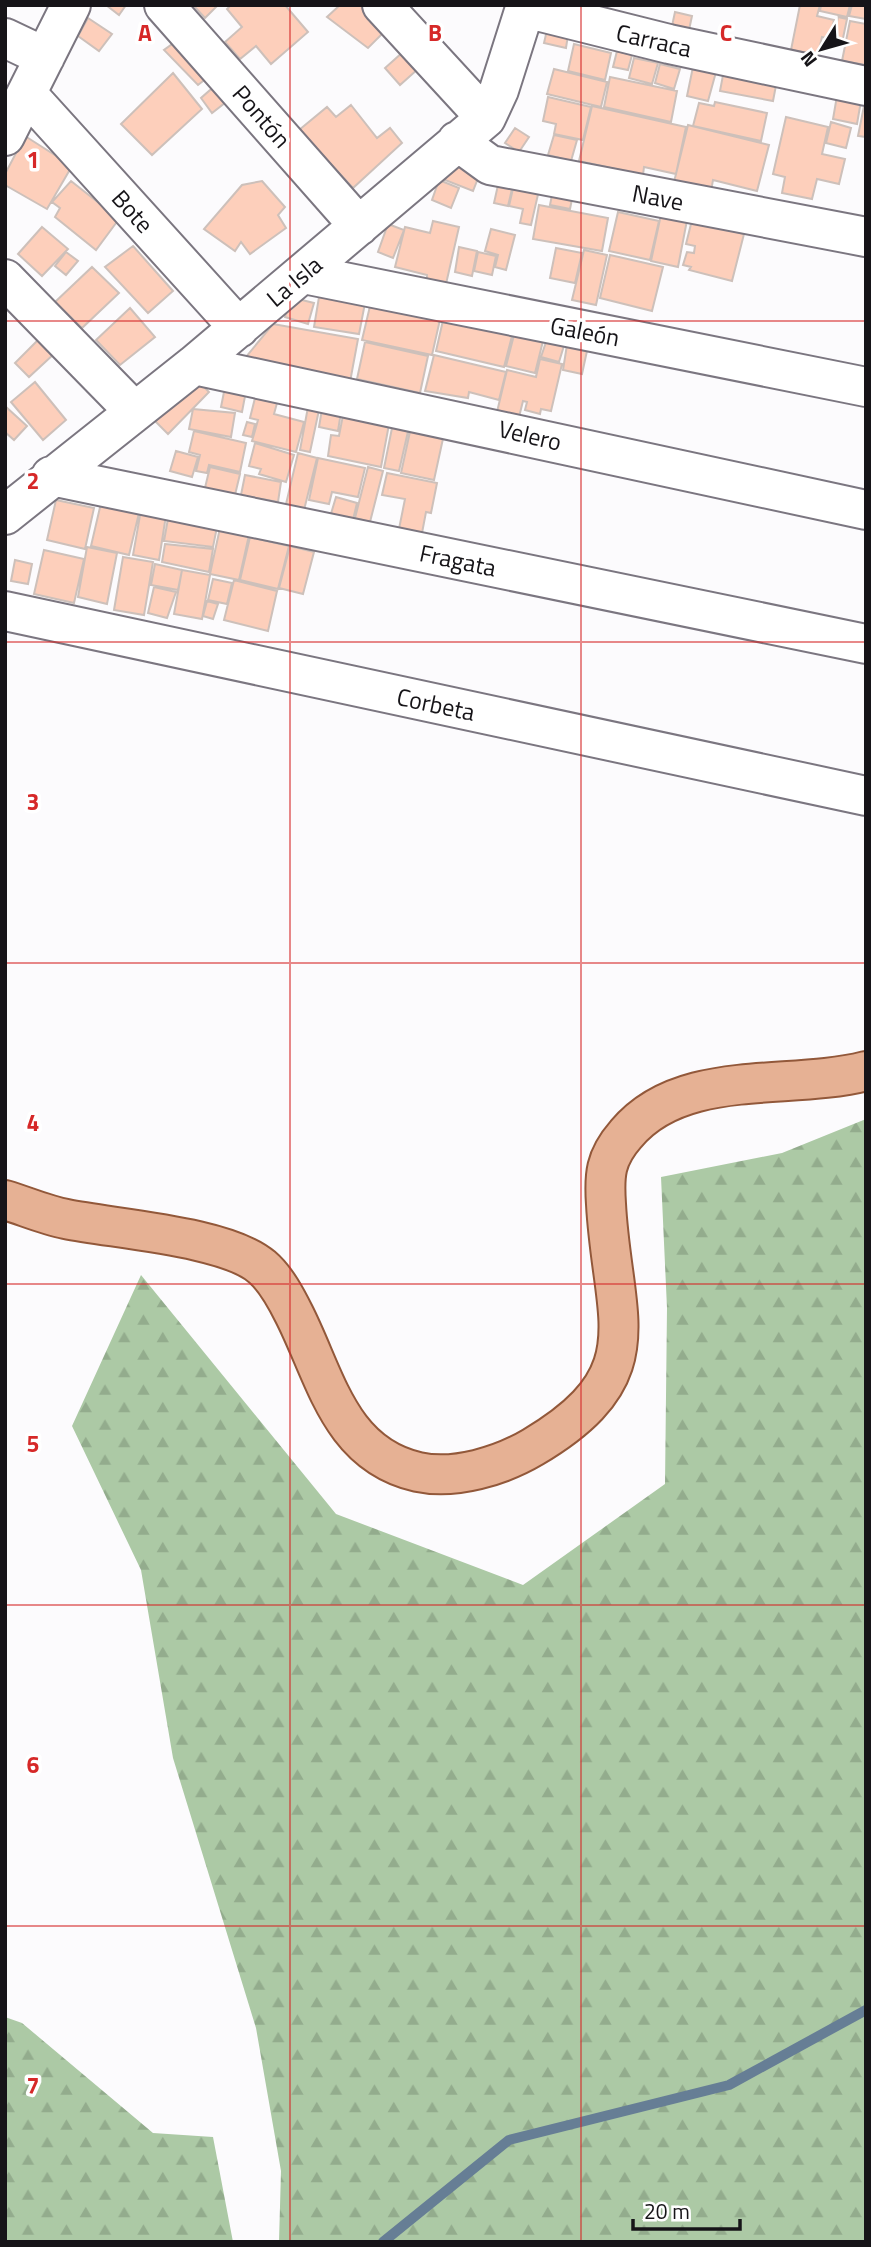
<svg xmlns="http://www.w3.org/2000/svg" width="871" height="2247" font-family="'Titillium Web',sans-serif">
<defs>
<pattern id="forest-firs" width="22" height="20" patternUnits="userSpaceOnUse" patternTransform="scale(1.75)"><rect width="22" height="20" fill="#acc9a5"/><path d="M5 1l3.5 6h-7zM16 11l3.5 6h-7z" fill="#93ac8d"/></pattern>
</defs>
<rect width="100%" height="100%" fill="#fcfbfd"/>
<!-- forest -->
<path fill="url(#forest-firs)" d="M866 1119V2242H279L281 2171 256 2028 173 1758 141 1570 72 1426 141 1275 336 1514 523 1585 665 1484 667 1308 661 1177 782 1153Z
M5 2017 22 2023 153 2133 213 2137 233 2242H5Z"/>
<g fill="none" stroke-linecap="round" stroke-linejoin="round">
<!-- stream -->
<path stroke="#667e95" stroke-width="10" d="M383 2242 509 2140 729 2085 866 2010"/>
</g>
<!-- building -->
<path fill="#fdcfbb" stroke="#cdc0ba" stroke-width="2" d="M106 5H126L119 15Z
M193 5H218L205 18Z
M231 5H285L308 32 271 64 256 46 240 59 225 42 242 27 227 9Z
M340 5H362L387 29 368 48 327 17Z
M800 5H820L817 16 834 20 830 39 822 37 818 55 791 50Z
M821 5H850L847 17 820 11Z
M852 5H866V19L849 16Z
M675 12 692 16 689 30 672 26Z
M838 17 847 19 842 43 833 41Z
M88 18 112 34 99 51 78 36Z
M850 21 866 24V65L842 61Z
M547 30 568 35 566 48 544 43Z
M186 34 217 70 198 85 164 50Z
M574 44 611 53 605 80 568 71Z
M617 51 632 55 628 70 613 67Z
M403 52 418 69 400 85 385 68Z
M634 58 658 63 652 84 629 78Z
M660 64 680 69 674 89 655 83Z
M693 67 716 72 708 101 687 96Z
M554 69 607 82 601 107 547 94Z
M724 70 777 80 773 101 720 91Z
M173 73 202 109 152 155 121 124Z
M225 77 239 92 212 113 201 98Z
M610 77 677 91 671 122 604 107Z
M838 90 862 95 857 124 833 119Z
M548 97 591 107 583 140 554 134 556 124 543 121Z
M865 101H866V137L858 136Z
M715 102 767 113 761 141 693 126 699 103 714 106Z
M351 105 377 138 390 128 402 143 353 188 299 130 327 107 336 117Z
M592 106 686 127 676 174 644 167 643 175 579 161Z
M786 117 828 127 822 154 845 159 839 184 817 179 812 199 782 193 785 177 773 174Z
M831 122 851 128 846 148 826 143Z
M688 125 769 145 757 191 713 180 711 191 674 182Z
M515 128 529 137 519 152 505 143Z
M554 135 577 140 571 161 548 155Z
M25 136 72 166 47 209 5 185V174Z
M451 163 480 173 473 191 445 180Z
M439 180 459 188 451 208 432 200Z
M71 181 119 219 96 250 55 217 60 208 52 202Z
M262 181 285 207 278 215 286 228 250 254 241 242 235 251 204 229 242 185Z
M514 184 539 190 531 225 520 223 523 209 509 206Z
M498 185 512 189 508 206 494 203Z
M552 195 572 199 570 209 550 205Z
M539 205 608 218 602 251 533 239Z
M662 210 688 215 678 267 651 261Z
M618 212 659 221 650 260 609 251Z
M692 220 744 234 732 281 689 270 691 267 683 265 687 252 694 253 695 246 686 244Z
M433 221 459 227 446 284 427 280V275L395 267 405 227 430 233Z
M388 224 404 230 393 258 378 252Z
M42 227 68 249 42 276 18 254Z
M491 229 515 235 506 270 495 267 498 255 485 251Z
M133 246 173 291 148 313 105 267Z
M459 247 477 251 472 276 455 272Z
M556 248 582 253 575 283 550 278Z
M584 250 607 255 596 305 572 300Z
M66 252 78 261 66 275 55 266Z
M478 252 496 256 492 275 474 271Z
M610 255 663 267 652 311 600 298Z
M92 267 119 293 82 328 55 302Z
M290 297 314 303 308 324 285 317Z
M319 297 365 303 359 334 314 327Z
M370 306 441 315 432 355 362 340Z
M130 308 155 337 120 365 96 340Z
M444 316 513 332 504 367 436 351Z
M273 324 358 339 350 382 241 363Z
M569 332 590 337 582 374 563 370Z
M514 335 543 341 535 373 506 366Z
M40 338 55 353 29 377 15 363Z
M547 339H566L559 362 541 357Z
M365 342 428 356 420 393 357 379Z
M434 355 506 372 499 400 469 392 468 398 425 391Z
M540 359 562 364 551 411 541 409 540 414 525 410 527 402 523 401 519 417 497 412 507 370 536 377Z
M196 379 209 392 168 434 155 421Z
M35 382 66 420 43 440 11 402Z
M225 387 246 391 242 412 221 407Z
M255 398 277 403 274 414 304 422 296 452 252 441 258 420 250 418Z
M5 406 27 426 14 440 5 432Z
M308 407 319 410 310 452 300 450Z
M193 409 235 413 231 437 189 429Z
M322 409 341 412 338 431 319 427Z
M344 410 390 419 381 467 328 456 331 435 339 436Z
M247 422 255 424 252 437 243 435Z
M393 423 409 427 399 471 384 468Z
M411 427 444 434 434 480 401 473Z
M194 431 246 443 240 472 209 465 207 473 196 471 200 455 189 452Z
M255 443 294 455 286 482 259 474 261 469 249 466Z
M176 451 198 457 192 477 170 471Z
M298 453 317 458 304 510 286 504Z
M318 458 365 468 358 497 332 492 329 504 309 500Z
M210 467 240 474 234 499 204 492Z
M368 467 383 471 370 522 355 518Z
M387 473 437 483 431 513 426 512 422 533 399 529 405 499 382 495Z
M245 475 281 482 278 502 241 495Z
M336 497 357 503 352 524 330 517Z
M56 500 94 508 85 549 47 540Z
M101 503 139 513 129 555 91 546Z
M142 504 167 509 159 560 133 555Z
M169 513 218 522 213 547 164 541Z
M220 528 249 535 239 580 210 574Z
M250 537 289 546 278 589 240 580Z
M165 544 213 549 209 572 162 562Z
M290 546 314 552 303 594 279 588Z
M87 547 117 553 107 604 78 597Z
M44 550 84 559 74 603 34 594Z
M123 557 153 562 144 615 114 610Z
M15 560 32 564 28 584 11 581Z
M155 564 182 570 178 590 151 585Z
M182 570 210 575 202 619 174 614Z
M213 579 232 583 227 604 208 600Z
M234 580 277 591 268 631 224 620Z
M154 587 176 592 167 618 148 613Z
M207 601 218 604 213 619 203 616Z"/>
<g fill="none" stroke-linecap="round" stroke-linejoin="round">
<!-- minor casing -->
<g stroke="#7b7680" stroke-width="42">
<path id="minor" d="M164 5 359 226
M382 5 486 118
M525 8 669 44 866 86
M5 38 45 57
M28 95 239 328
M5 136 71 5
M457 141 490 165 866 237
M304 274 866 387
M5 279 134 411
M194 365 866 510
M51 476 866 644
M5 515 194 365 486 118 499 90 526 5
M5 611 866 796"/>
</g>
<!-- major casing -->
<g stroke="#92583a" stroke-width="42">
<path id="major" d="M5 1200C25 1206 45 1215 66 1219 115 1229 226 1236 262 1267 276 1279 286 1298 294 1314 326 1377 339 1454 418 1472 455 1480 501 1466 533 1447 656 1374 612 1319 606 1204 604 1175 605 1158 626 1134 682 1067 789 1091 866 1071"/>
</g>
<!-- minor -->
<use href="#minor" stroke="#fff" stroke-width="38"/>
<!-- major -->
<use href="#major" stroke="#e6b194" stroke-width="38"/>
</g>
<!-- grid -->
<path fill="none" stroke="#d62828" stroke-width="2" stroke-opacity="0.55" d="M290 5V2242M581 5V2242M5 321H866M5 642H866M5 963H866M5 1284H866M5 1605H866M5 1926H866"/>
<g text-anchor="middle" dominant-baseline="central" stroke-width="7" stroke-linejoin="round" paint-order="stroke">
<!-- street labels -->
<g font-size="24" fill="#161418" stroke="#fff">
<text transform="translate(654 40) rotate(13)">Carraca</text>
<text transform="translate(262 116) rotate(49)">Pontón</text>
<text transform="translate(658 197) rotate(11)">Nave</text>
<text transform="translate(133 211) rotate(48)">Bote</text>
<text transform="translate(294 281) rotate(-40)">La Isla</text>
<text transform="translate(585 331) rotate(11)">Galeón</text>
<text transform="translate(530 435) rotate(13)">Velero</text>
<text transform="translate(458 560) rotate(12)">Fragata</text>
<text transform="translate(436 704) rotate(12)">Corbeta</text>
</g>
</g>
<g font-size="23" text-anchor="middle" font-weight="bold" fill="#d62828" stroke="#fff" stroke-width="7" stroke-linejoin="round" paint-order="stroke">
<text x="145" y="41">A</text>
<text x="435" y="41">B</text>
<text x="726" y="41">C</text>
<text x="33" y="168">1</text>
<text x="33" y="489">2</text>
<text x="33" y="810">3</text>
<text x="33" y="1131">4</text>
<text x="33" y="1452">5</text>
<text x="33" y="1773">6</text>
<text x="33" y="2094">7</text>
</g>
<!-- border -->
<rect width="871" height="2247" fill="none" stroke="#161418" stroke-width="14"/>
<!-- north arrow -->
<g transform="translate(822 49) rotate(233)" stroke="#ffffff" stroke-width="5" paint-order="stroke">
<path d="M0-5L12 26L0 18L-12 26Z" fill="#161418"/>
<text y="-10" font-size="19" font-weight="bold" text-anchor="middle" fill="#161418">N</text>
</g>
<!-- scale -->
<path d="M633 2219v10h107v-10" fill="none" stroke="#161418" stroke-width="3.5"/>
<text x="644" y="2219" font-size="21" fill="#161418" stroke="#ffffff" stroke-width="5" paint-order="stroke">20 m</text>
</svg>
